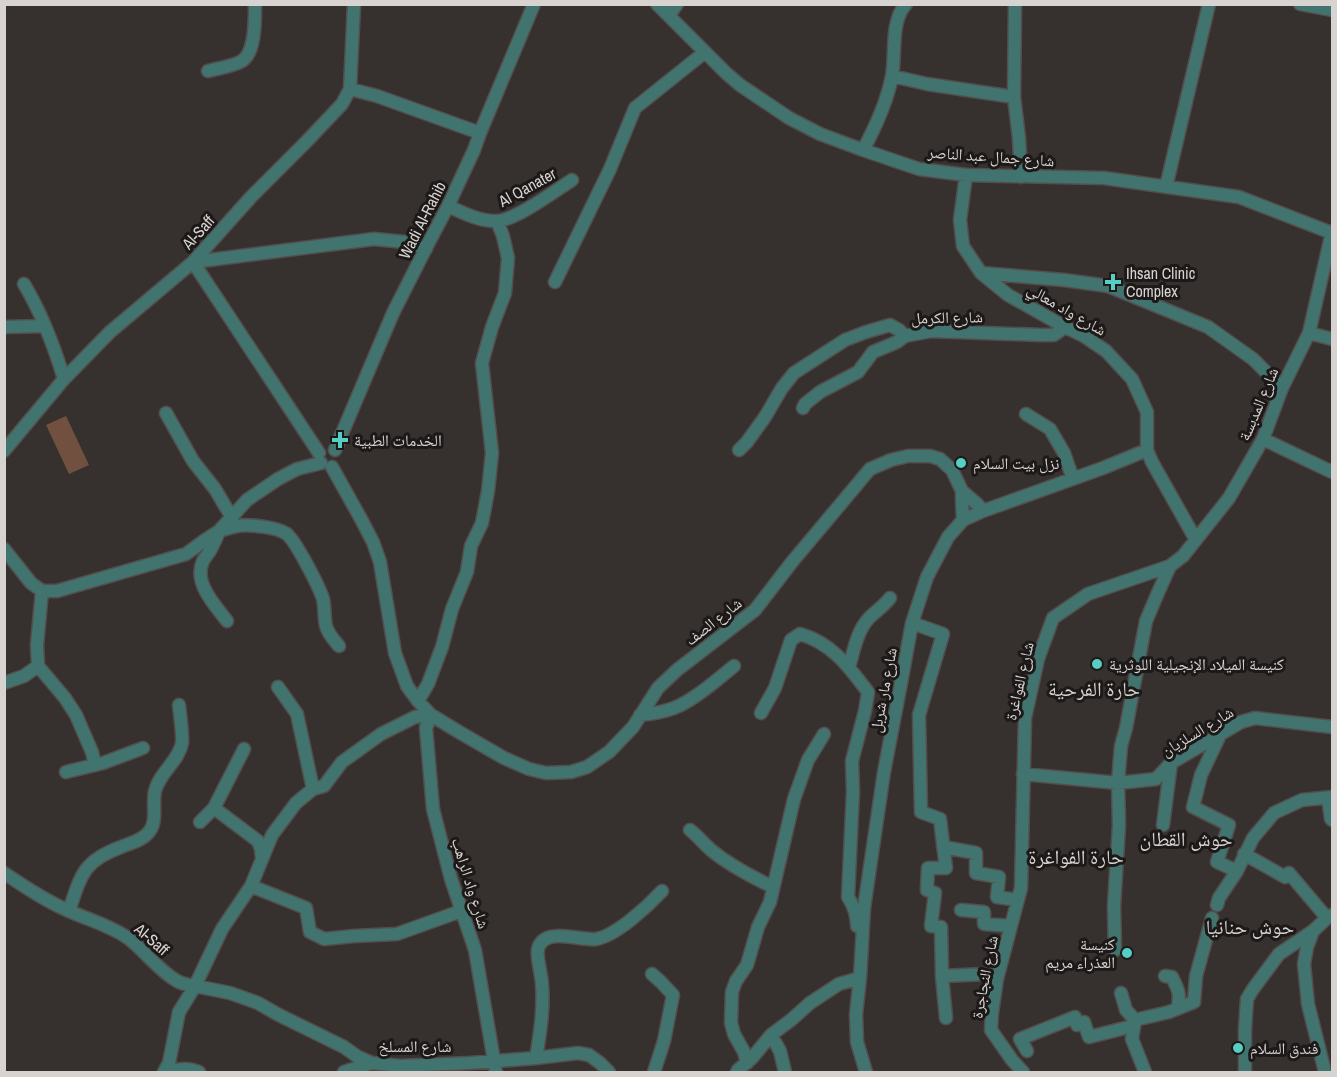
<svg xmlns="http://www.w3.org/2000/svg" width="1337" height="1077" font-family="'Archivo Narrow','Noto Naskh Arabic',sans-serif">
<rect width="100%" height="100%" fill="#36312f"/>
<!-- green -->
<path fill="#725040" d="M66 416 89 465 69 474 46 425Z"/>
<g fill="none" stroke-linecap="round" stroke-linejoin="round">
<!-- minor casing -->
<g stroke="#534e4c" stroke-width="15">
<path id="minor" d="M657 4 726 73 740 85 789 118 820 134 863 150 919 169 966 175 1104 178 1239 197 1332 233
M1015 4 1014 97 1019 138 1021 177
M1300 4 1332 10
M669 15 677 4
M208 71C218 68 230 67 240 62 256 55 255 20 255 4
M892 76 927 84 1014 97
M350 89 377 96 480 133
M863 150C875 128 887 102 892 76 896 55 890 21 906 4
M966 175 960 220 963 246 981 273 1008 295 1065 327 1084 336 1106 351 1132 379 1147 412V450L1152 462 1196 540
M1166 187 1209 4
M448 206C463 213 481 222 498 221 517 219 555 191 572 180
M981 273 1064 280 1108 286 1208 327 1253 359 1282 388
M555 282 610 169 635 108 705 52
M24 284C42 314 54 346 64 379
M4 327 45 326
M1309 333 1332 339
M803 408 805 404 820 392 858 372 873 352 897 342 905 336
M166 413 193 461 215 489 228 511 233 516
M1026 414 1050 429 1064 453 1073 479
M1263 439 1332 472
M335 450 393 313 430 240 448 206 474 150 480 133 534 4
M739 450 747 442 765 417 782 388 794 373 845 340 866 332 890 325 899 330 905 336 931 331 1040 335H1054L1065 327
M4 451 64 379 110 332 193 262 251 197 307 141 342 104 350 89 354 4
M319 453 193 262 374 239 405 242 426 249
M332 467 361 519 373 542 380 562 395 653 407 686 418 701 431 715 459 732 504 758 529 769 546 773 571 772 587 767 609 752 633 727 658 688 677 670 755 610 792 562 870 469 891 460 908 456H930L940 459 952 470 962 491V500L963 520
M962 491 977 504 983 511
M4 549 31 583 42 591H57L186 554 205 540 219 531 247 500 278 479 297 469 321 463
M42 591 37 645 38 666 65 698 76 715 92 752 95 765
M227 621C215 605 193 583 203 561 205 557 209 553 211 549 214 543 217 537 219 531 225 529 231 527 237 526 249 524 277 527 287 534 296 542 319 586 323 599 325 608 324 617 326 626 328 634 334 640 339 646
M912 623 943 634 919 715 921 812 940 819 946 868H928L927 890 935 893 931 926 941 927 942 976 946 1018
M849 667C854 650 857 631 869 618 876 611 884 606 890 598
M4 683 24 676 38 666
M278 687 297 714 313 789
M418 701 428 684 442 647 452 609 467 572 471 546 482 523 488 491 492 453 482 363 492 327 505 293 508 258 503 236 497 221
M761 713 775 688 791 640 800 634C832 643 849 667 868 692L865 711 852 761 853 791 848 897C854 906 857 915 857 926
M431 715 415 717 381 734 342 762 324 786 313 789 296 803 272 835 251 886 222 929 195 986 230 993 258 1003 277 1014 344 1047 358 1057 372 1063 400 1066 470 1063 536 1058 578 1053 589 1055 600 1063 609 1072
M431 715 426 728 433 809 451 879 475 950 496 1072
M640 715C652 714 663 712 674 708 693 701 718 679 734 666
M1220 735 1201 775 1193 807 1229 825 1217 862 1237 871
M66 772 103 763 143 748
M1023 774 1118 783 1156 779 1171 763 1241 722 1255 718 1332 727
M1328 798 1331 819 1332 820
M214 808 258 841 261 849 262 859
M200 822 214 808 244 749
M1163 825 1171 763
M690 830C698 836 704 844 711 850 729 865 752 877 773 887
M943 847 976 853V873L999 877 997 897 1018 900
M1244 854 1285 877 1289 873 1327 918
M4 873C25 887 46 901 69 911 89 920 109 925 128 938 145 951 158 970 177 981 182 984 189 985 195 986L179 1012 169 1063 164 1072
M251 886 306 908 310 932 324 939 354 936 397 934 461 911
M1217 905 1219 898 1237 871 1253 838 1274 813 1302 800 1332 797
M961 910 984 912V924L1011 926
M69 911C81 875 83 861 121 847 131 843 143 840 149 832 158 821 152 804 155 791 159 773 179 761 182 743 183 734 180 715 179 705
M1313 931 1307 947 1304 964 1308 1004 1325 1072
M1115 950 1114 906 1119 825 1118 783 1121 746 1126 728 1146 621 1157 595 1170 566
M652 974 661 982 673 995 664 1041 654 1072
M942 976 987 974 997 979
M1165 976 1172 977C1179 991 1180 993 1178 1008
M1121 993 1126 1010 1135 1020
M1135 1020 1169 1012 1194 1002 1196 976 1212 918
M1135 1021 1132 1039 1145 1072
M771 1035 780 1051 785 1072
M1027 1051 1020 1039 1075 1017 1077 1025 1084 1022 1089 1037 1133 1026
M536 1058C540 1034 544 1009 542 985 542 975 536 958 538 949 544 926 580 941 596 939 616 936 648 906 662 891
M747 1063 744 1052 734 1034 731 1023 732 992 736 981 747 965 758 927 770 902 794 799 808 760 824 734
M170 1072C181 1068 188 1068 199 1072
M344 1072 372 1063
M737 1072 738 1070 752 1058 771 1035 791 1020 810 1003 839 984 860 978
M866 1072 857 1042 856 1014 860 978 864 908 884 772 901 683 912 623 927 577 948 537 963 520 983 511 1103 468 1147 450
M1023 1072 1012 1060 991 1030 992 1013 997 979 1021 888 1025 718 1038 659 1053 618 1088 594 1170 566 1183 556 1229 498 1263 439 1282 388 1309 333 1332 232
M1245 1072V1029L1247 999 1253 989 1279 954 1313 931 1327 918 1332 915"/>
</g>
<!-- minor -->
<use href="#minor" stroke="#41746f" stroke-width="12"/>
</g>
<!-- markers -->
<g fill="#56cec3" stroke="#1c1918" stroke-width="2">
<path d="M1110 273h6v6h6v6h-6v6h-6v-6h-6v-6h6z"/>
<path d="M337 431h6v6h6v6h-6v6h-6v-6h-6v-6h6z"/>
<circle cx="961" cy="463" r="6"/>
<circle cx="1097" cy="664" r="6"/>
<circle cx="1127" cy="953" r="6"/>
<circle cx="1238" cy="1048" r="6"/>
</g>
<g text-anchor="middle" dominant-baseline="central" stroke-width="6" stroke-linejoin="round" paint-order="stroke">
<!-- street labels -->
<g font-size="16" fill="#d6d3d1" stroke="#1c1918">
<text transform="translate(991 156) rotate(4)">شارع جمال عبد الناصر</text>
<text transform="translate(527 187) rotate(-29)">Al Qanater</text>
<text transform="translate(422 220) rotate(-63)">Wadi Al-Rahib</text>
<text transform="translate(198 232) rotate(-48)">Al-Saff</text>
<text transform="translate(1067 309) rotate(30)">شارع واد معالي</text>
<text transform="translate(947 317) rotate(-1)">شارع الكرمل</text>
<text transform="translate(1258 404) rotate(-67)">شارع المدبسة</text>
<text transform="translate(713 621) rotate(-38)">شارع الصف</text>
<text transform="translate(1019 681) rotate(-77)">شارع الفواغرة</text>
<text transform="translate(883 690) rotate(-79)">شارع مار شربل</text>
<text transform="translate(1197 731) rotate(-31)">شارع السلزيان</text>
<text transform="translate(471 883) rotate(73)">شارع واد الراهب</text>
<text transform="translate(152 939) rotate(41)">Al-Saff</text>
<text transform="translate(984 977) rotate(-79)">شارع النجاجرة</text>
<text x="415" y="1046">شارع المسلخ</text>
</g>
<!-- poi labels -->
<g font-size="16" fill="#d6d3d1" stroke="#1c1918" text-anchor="start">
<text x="1126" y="273">Ihsan Clinic<tspan x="1126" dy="18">Complex</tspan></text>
<text x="354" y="440">الخدمات الطبية</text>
<text x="973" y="463">نزل بيت السلام</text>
<text x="1109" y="664">كنيسة الميلاد الإنجيلية اللوثرية</text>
<text x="1115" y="944" text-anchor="end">كنيسة<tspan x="1115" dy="18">العذراء مريم</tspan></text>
<text x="1250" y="1048">فندق السلام</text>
</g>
<!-- quarter labels -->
<g font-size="20" fill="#d6d3d1" stroke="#1c1918">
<text x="1094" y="688">حارة الفرحية</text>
<text x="1186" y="838">حوش القطان</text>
<text x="1076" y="856">حارة الفواغرة</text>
<text x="1250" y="926">حوش حنانيا</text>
</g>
</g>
<!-- border -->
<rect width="1337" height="1077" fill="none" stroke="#d6d3d1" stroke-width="12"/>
</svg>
